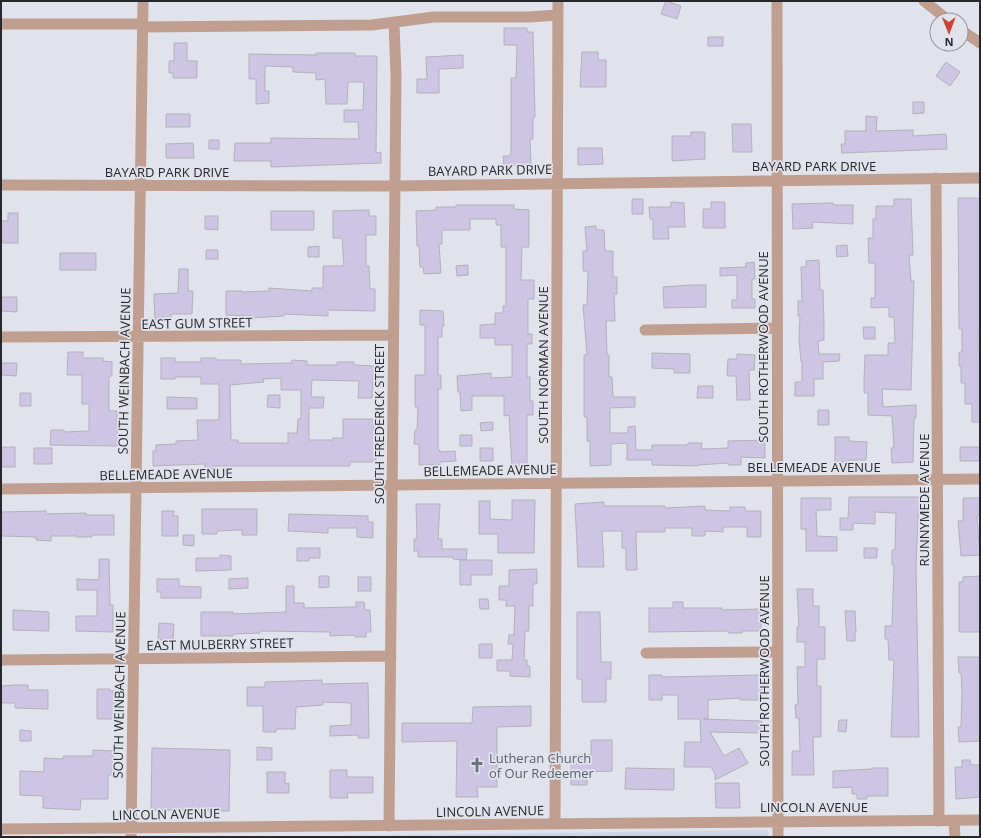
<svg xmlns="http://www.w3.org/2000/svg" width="981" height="838" font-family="'Open Sans',sans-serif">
<rect width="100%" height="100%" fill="#e0e3ec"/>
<!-- built -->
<path fill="#d1d6e6" d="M768 830 769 837H251Z"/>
<!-- building -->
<path fill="#cdc5e3" stroke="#b3b1b9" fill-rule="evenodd" d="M666 1 681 6 677 19 661 14Z
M504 28H527V32H533L535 117H533V139H530L531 165 504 166 503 156H510L511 151V78H516L517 45H504Z
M708 37H723V46H708Z
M174 43H187V61H197V78H173V73H169V61H174Z
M582 52H598V60H606V87H580Z
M316 53H355V56H377L376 153 381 152V163L271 167V161H234L235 143H271V138L359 139 358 122H344V110H363L364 82H348L347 104H326L325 79 316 80V73L293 72V67L265 66V91H269V103L256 104V79H249V54L316 55Z
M463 55V68L439 69V93H417V79H427L426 57Z
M946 62 960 72 950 86 936 76Z
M913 102H924V113L913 114Z
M166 114H190V127H166Z
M866 116 877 117 876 131 913 130V136L946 134 947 149 842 153 841 144H845V131H866Z
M732 124H751L752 152H733Z
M691 132H705V159L672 161V136H691Z
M209 140H219V149H209Z
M193 143 194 158H166V144Z
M578 148H602L603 164 578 165Z
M958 198H980V329H978V352H980V422H972V404H965V383H961V366H959V352H962V329H959Z
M632 199H643V214H632Z
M894 199H911L913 255H909L911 281H914L911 390 882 389 883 407 916 405V418L914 419 913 462 892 463 891 448H894L892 416 868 415V393H864V381L865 355H888V343H895L894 317H889V307L871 308V298H875V263H869L868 238H873V219H876V206H894Z
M671 202 684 203 685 227H668L669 239H653V219H650L649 207H671Z
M711 202H725V228H703V209H711Z
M833 203V205H853V224L812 222 813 228 793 229 792 204Z
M456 205H514V209L529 210V247H522L521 280H534V299H528V334H532V344H527V377H530V401H533V415H527V467H512L509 415 504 416V396H472V410L461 411 460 392H458L457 376 491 373V378L512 377V345H495V338H480V325L495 324V313H503V306H506V247H501V225H496V219H470V230H442V244H439L441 273 424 274 423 267H420L419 246H417L416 211 436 210V207H456Z
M369 210V216H376V235H366V266H369L370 289H375V311L328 310V316L284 314V316L252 318V316L226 315V291H242V292L269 291V288L312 291V288H323V266H344L342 238H333V211Z
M271 211H314V230H271Z
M8 213H18V243H3V240H1V221H8Z
M205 216H218V230L205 229Z
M596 226V230H604L605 251H613V277H617V294H614L615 321H606L607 355H609V377H612L613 397H635V407L610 408V433H628V427L635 426 636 450H652V445H688V443H702L701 449 728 448V441L765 440V458L741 457V465H728V463L698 465V466L652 465V460H627V443L611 444V465L590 466V441H587V417H584V355H587L583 305H587L588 271H583V251H587L585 227Z
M847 245 848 256 837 257 836 246Z
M319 246V257H308V247Z
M206 250H218V259H206Z
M60 253H96V270H60Z
M819 260 820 290H823L824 324V340L818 341 819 354H840L839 361 823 362V379H814V396H795V382H802V362H801L799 338 800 316H798V301H802L801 267H806V261Z
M754 262 755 279H752V299H755V308H732V300H737V275L720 276V268L746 267V263Z
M468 265V275L457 276 456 266Z
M179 269H188V291H193L192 314H171V320H155L154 294 178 293Z
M691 285H706V307L664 308 663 287Z
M1 297H17V312L1 311Z
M420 310 443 311 444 326H442V337H438V375H441V389H438V450H440V452L455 451 456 461 440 462V465H419V444H414L415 430H417L418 407H415V375H425V325H420Z
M863 327H875V339H864Z
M68 352H83V358H103V361L112 362V376H109V411H117L118 446 50 445 51 430H64V432L89 431V404H82V375H67Z
M652 353 690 354V373H674V369L652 368Z
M737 354 755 355 754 370H749L750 400H737L736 376H727L728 359H737Z
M161 358H175V362H201V358H216V360H241V364L292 363V360L307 361V365H337V362H354V365L374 366 372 398H358L359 381 312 380 311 397H324L323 408H309V440H333V438H343V419H373L376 462H350V466H216V469H205V464L153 466V451H156V445L176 444V441L198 440 197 420H219V384H201V377H175V379H161ZM281 378V390H301V419H298L297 433H288V443H238V440H231L230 385 264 382 263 379Z
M1 363H17L16 376 1 375Z
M698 386H713V398H697Z
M20 393H31V406H20Z
M268 395H280V408L267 407Z
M167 397 197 398V409H167Z
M818 410H829V425H818Z
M493 422V430L481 431 480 423Z
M460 435H472V446H460Z
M835 437H849V441L867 442 866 460H849V462H835Z
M1 447H15V467H1Z
M960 447H980V461H960Z
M34 448H52V464H34Z
M480 448H493V461H480Z
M849 497H919L916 564 919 737H891L894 660H889L888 639H885V626H892L894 565H892V550H895L896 513 875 512V524L853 523V530H840V518H848Z
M801 498H831V510H816L817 536 837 537V551H806V529H801Z
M963 498H980V515H977L980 555 961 556 958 521H963Z
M512 500H535L534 553H498V534H479V501H490V519L512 520Z
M604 502V506H665V508L705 506V510L730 511V507H745V511H761V537H747V527H723V532L705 531V536H692V528H665V532H636L637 570H626V548H622V531H602L604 567H578L575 504Z
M416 504H440L438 539H442V549H467L466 560 453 559V557H418V551H414V539H417Z
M202 509H257V535H242V530L217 531V534H202Z
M46 511V514L86 513V515H114V535H92V537H77V536H51V541L36 540V537L1 536V512Z
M162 511H174L173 516H178V536H162Z
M289 514 368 516V522H373V538L357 537V528H328V533L288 531Z
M183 535H194V546L183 545Z
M297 548H320V558H309V561H297Z
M864 548H877V558H864Z
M220 555 231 556V570L196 571V558H220Z
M99 559H109L110 605H113V632L76 631V616H97V590H77V579L99 580Z
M460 560H492V575H471V585H460Z
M537 569V584H533V606H529V631H525L524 660H527V666H530V677L510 676V671H497V660H512L513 644H508L509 635H514L515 606H506V600H499V586H509V570Z
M319 576H329V587L319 588Z
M980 576V632H959V582H963V577Z
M358 577H371V591H358Z
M248 578V588L229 589V579Z
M157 579H179V586L201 587V598H161V592H157Z
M286 586H294V603H304V608L356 607V602H364L365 610H370L371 632H366V637H355V635L330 636V632L260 631V633L233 634V636H201V612H233V614L286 612Z
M797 589H813V606H819V627H825V659H817V686H821V737H813L814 775H792V751H800L799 718H796L795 705 798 704 797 667H805V642H797V627H799Z
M479 599H488L489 609H480Z
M673 602H683V608H722V610L761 609V631H742V633H728V631L649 632V608H673Z
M13 610 49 612V631L13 630Z
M845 611H855L856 632H855V641H847Z
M577 612H600L601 662H611V679H606V702H582V679H577Z
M159 623 174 624 173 640H158Z
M479 644H492V658H479Z
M958 657H980V741L959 742 958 727H961L962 692 961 673H959Z
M649 675H662V677L762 675V700H740V698L708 700V719H703L762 721 763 733 710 732 724 756 739 748 748 763 715 780V774L711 767H684L685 742H701L700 719H678V695H662V700H649Z
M322 680V684L368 683 369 738H358V735L330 736V726L351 725V703L323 702V705L296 707 295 729H276V732H263V706H247V687H265V682Z
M15 685H28V690H48V709L15 708V703H1V686Z
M97 689H110V691H115V719H97Z
M531 706V726L497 727V787H477L478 797H456L457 741 402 742V723H472L473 707Z
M839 720H847L846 732 838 731Z
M20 730 31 731V741H20Z
M591 740H612V771L587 772V785H571V755H591Z
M257 747 272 748V760H257Z
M152 748 230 750 229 811 151 810Z
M93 750 113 751 112 775H108V799H81L80 810 43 808V796L20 795V771L44 772V758L63 759V756H93Z
M962 760H970L971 765H980V797L956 799 955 767H962Z
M626 768 674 769V790L625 789Z
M872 768H888V796H867V799H857V794H852V787L833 788V771L872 769Z
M330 770H347V777H373V793H347L348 798H330Z
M267 772H285V784L289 783V793H267Z
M715 783H739L740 808H716Z"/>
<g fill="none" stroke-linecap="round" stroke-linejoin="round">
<!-- minor -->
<path stroke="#c19f90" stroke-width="11" d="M777 1 778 837
M924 1 948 20
M1 24H143
M142 27 372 25 434 17H529L557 15
M961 30 980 43
M936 178 939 821
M1 185 395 186 980 178
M645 330 777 328
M1 337 393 335
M1 489 980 479
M646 653 777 652
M1 660 391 656
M954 821 955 837
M555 824 558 1
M389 826 396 75 394 23
M1 829 980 820
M131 837 143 1"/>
</g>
<!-- icons -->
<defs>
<g id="church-bare" transform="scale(1.2)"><path d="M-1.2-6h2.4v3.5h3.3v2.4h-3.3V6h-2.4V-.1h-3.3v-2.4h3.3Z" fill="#6b7280" stroke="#e0e3ec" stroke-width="2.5" paint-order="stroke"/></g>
</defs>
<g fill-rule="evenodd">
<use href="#church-bare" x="477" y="765"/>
</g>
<g text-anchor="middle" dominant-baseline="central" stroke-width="3.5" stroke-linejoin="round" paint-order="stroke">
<!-- street labels -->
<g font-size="13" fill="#27282b" stroke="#e0e3ec">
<text x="814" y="166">BAYARD PARK DRIVE</text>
<text transform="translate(490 170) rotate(-1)">BAYARD PARK DRIVE</text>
<text x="167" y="172">BAYARD PARK DRIVE</text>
<text transform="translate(197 323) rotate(-1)">EAST GUM STREET</text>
<text transform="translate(763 347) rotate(-90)">SOUTH ROTHERWOOD AVENUE</text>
<text transform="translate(543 365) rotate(-90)">SOUTH NORMAN AVENUE</text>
<text transform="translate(124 371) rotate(-89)">SOUTH WEINBACH AVENUE</text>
<text transform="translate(379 424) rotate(-90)">SOUTH FREDERICK STREET</text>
<text x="814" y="467">BELLEMEADE AVENUE</text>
<text transform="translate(490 470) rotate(-1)">BELLEMEADE AVENUE</text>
<text transform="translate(166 474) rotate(-1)">BELLEMEADE AVENUE</text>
<text transform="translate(924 500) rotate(-90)">RUNNYMEDE AVENUE</text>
<text transform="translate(220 644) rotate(-1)">EAST MULBERRY STREET</text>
<text transform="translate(764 671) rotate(-90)">SOUTH ROTHERWOOD AVENUE</text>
<text transform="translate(119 695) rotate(-89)">SOUTH WEINBACH AVENUE</text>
<text x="814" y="807">LINCOLN AVENUE</text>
<text transform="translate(490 811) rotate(-1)">LINCOLN AVENUE</text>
<text transform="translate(166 814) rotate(-1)">LINCOLN AVENUE</text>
</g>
<!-- worship labels -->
<g font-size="13" fill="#5b616d" stroke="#e0e3ec" text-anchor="start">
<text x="489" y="758">Lutheran Church<tspan x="489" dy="15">of Our Redeemer</tspan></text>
</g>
</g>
<!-- border -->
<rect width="981" height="838" fill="none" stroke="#27282b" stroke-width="4"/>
<!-- north arrow -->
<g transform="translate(949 32) rotate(179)"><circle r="19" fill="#e0e3ec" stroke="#96989f"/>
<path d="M0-3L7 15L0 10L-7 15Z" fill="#cd4033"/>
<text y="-6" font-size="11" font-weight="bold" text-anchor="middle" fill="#27282b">N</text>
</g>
</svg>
